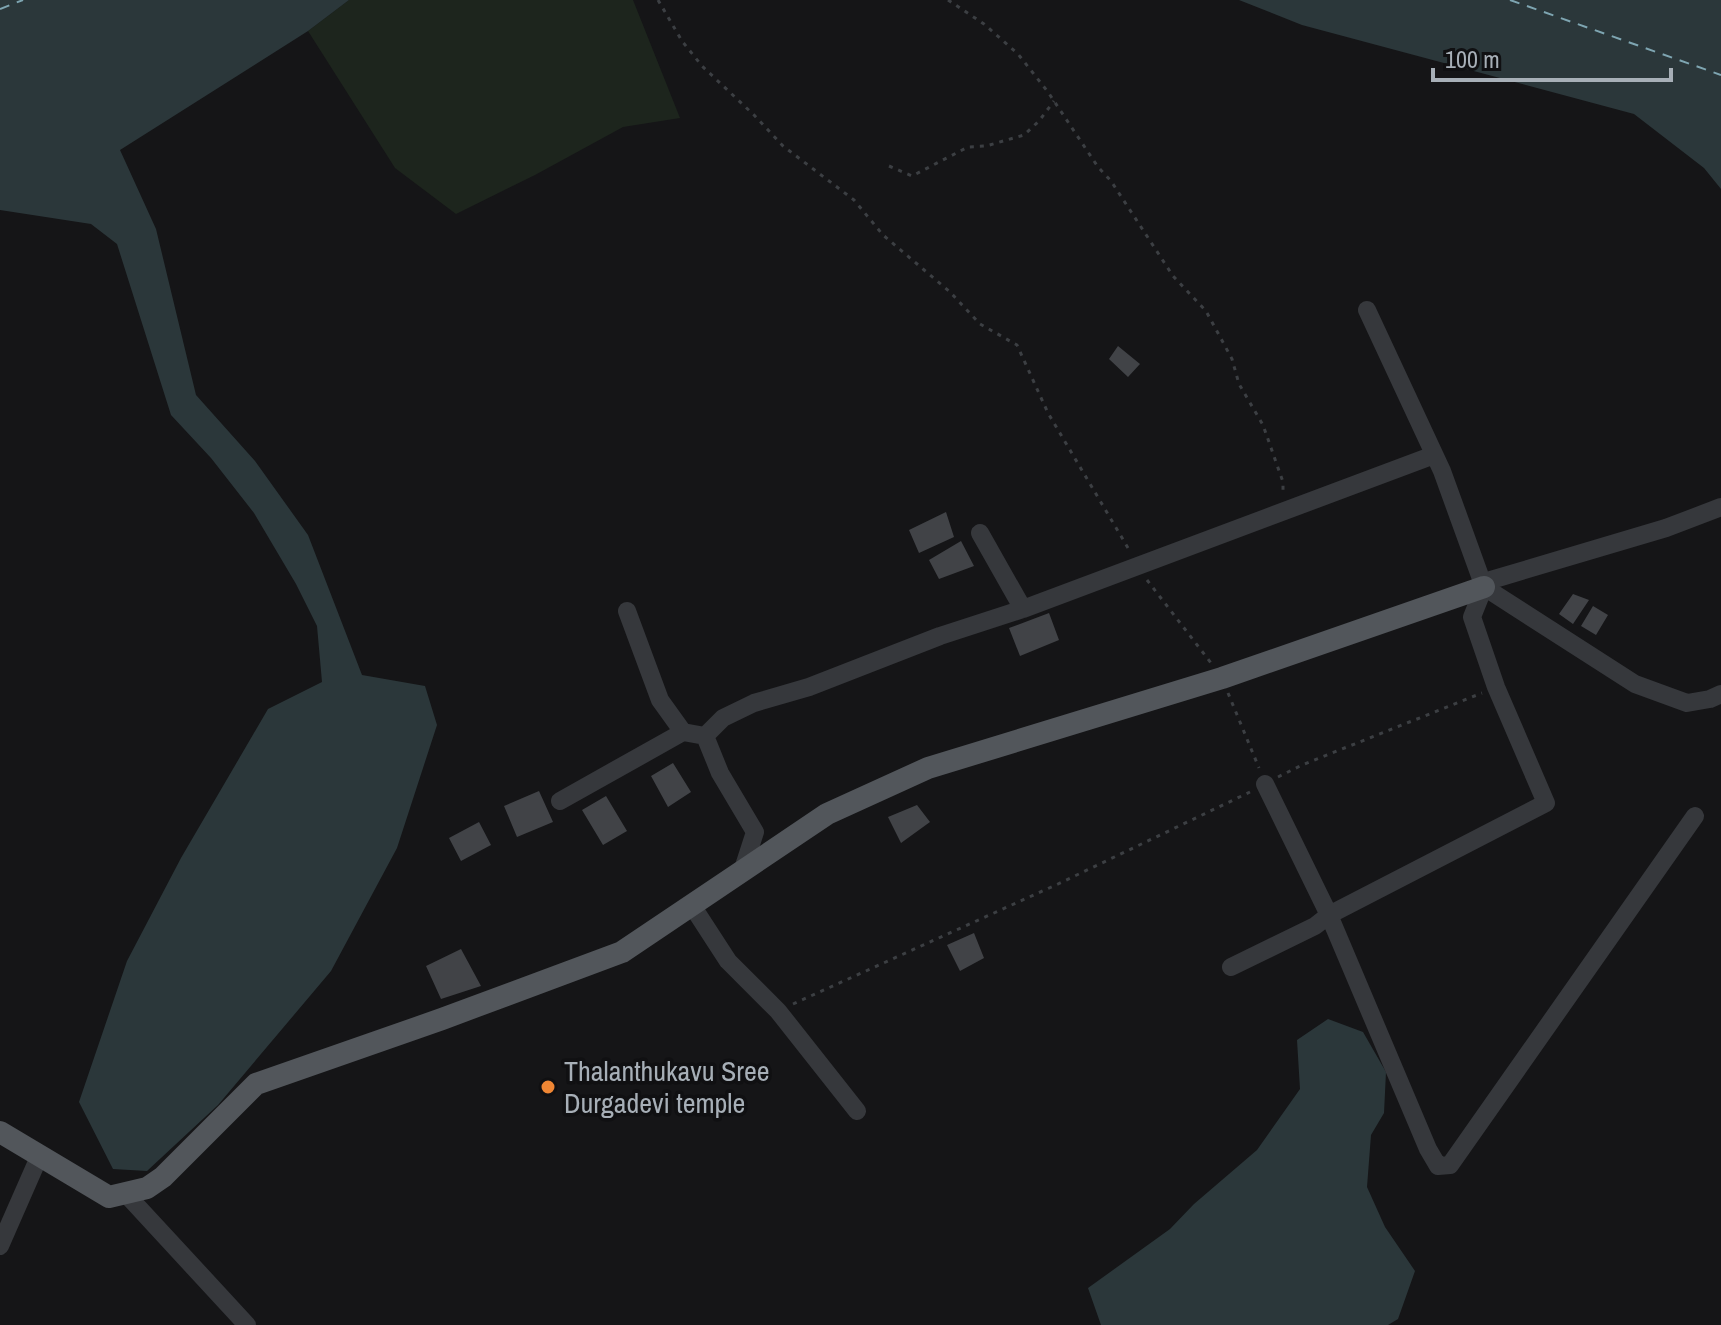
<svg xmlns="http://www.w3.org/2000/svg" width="1721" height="1325" font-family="'Archivo Narrow',sans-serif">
<rect width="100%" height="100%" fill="#151517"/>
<!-- green -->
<path fill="#1d251d" d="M349 0H633L680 118 623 127 535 175 456 214 395 168 308 31Z"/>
<!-- water -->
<path fill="#2b373a" d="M0 0H349L308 31 120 150 156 229 196 395 255 461 308 535 362 675 425 686 437 725 397 848 331 971 218 1105 147 1171 113 1169 79 1102 127 961 181 858 268 709 322 682 317 626 296 584 254 513 211 458 171 415 117 244 91 224 0 210Z
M1239 0H1721V189L1704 168 1634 114 1302 25Z
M1328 1019 1363 1032 1386 1072 1384 1113 1371 1135 1367 1187 1385 1227 1415 1271 1398 1319 1388 1325H1101L1088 1288 1170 1229 1194 1204 1257 1150 1300 1089 1297 1040Z"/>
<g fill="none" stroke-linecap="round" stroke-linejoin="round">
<!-- ferry -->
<path stroke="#7ea5b1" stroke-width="2" stroke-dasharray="10 8" stroke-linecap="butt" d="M1510 0 1721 75
M0 9 23 0"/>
</g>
<!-- building -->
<path fill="#414347" d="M1118 346 1140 364 1128 377 1109 359Z
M946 512 954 537 919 553 909 530Z
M961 541 974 566 939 579 929 560Z
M1573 594 1589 600 1573 624 1559 614Z
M1593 606 1608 615 1596 635 1581 626Z
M1049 613 1059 640 1020 656 1009 628Z
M673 763 691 792 668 807 651 776Z
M539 791 553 822 517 837 504 806Z
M606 796 627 831 603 845 582 810Z
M917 805 930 822 901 843 888 817Z
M479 822 491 845 461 861 449 838Z
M974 933 984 958 960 971 947 945Z
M461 949 481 986 441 999 426 966Z"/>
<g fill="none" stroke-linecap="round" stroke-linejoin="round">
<!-- path -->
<path stroke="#3c3f43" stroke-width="3" stroke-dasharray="4 6" stroke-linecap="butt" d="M658 0 682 41 702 66 754 115 783 146 854 200 883 235 950 292 980 324 1017 345 1048 413 1131 553
M948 0 984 24 1018 54 1048 92 1098 167 1111 181 1173 276 1206 311 1232 359 1239 384 1263 425 1283 482V495
M889 166 912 176 968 147 986 146 1024 135 1039 121 1054 101
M1147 580 1211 663
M1228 693 1259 768
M1278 777 1302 765 1482 693
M793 1004 1058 884 1250 792"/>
<!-- minor -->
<path stroke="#36383c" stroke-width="18" d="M1367 310 1442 471 1484 587 1635 684 1687 703 1710 699 1721 694
M980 533 1023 609
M627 611 660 700 683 732
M1265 784 1329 915 1428 1149 1438 1166 1450 1165 1695 816
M560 801 683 732 705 736
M743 869 755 832 720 773 705 736 723 718 754 703 809 687 940 636 1023 609 1434 455
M691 904 728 961 778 1011 857 1111
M1231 967 1315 926 1329 915 1546 803 1496 687 1472 617 1484 587 1491 580 1666 528 1721 507
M126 1194 247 1325
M0 1246 39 1157"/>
<!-- major -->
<path stroke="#52565b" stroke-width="22" d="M0 1132 109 1197 147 1188 163 1177 256 1084 442 1019 622 952 827 814 928 768 1222 678 1484 587"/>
</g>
<!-- markers -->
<circle fill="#ef8634" stroke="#101012" stroke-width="3" cx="548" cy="1087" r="8"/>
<g text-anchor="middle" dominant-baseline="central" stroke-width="7" stroke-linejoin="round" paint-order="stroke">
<!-- poi labels -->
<g font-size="28" fill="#a7afb7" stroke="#101012" text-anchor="start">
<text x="564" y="1071">Thalanthukavu Sree<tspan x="564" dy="32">Durgadevi temple</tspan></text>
</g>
</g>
<!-- scale -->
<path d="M1433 68v12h238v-12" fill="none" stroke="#a7afb7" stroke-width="4"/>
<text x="1445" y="68" font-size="24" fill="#a7afb7" stroke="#101012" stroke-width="6" paint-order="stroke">100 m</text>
</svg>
